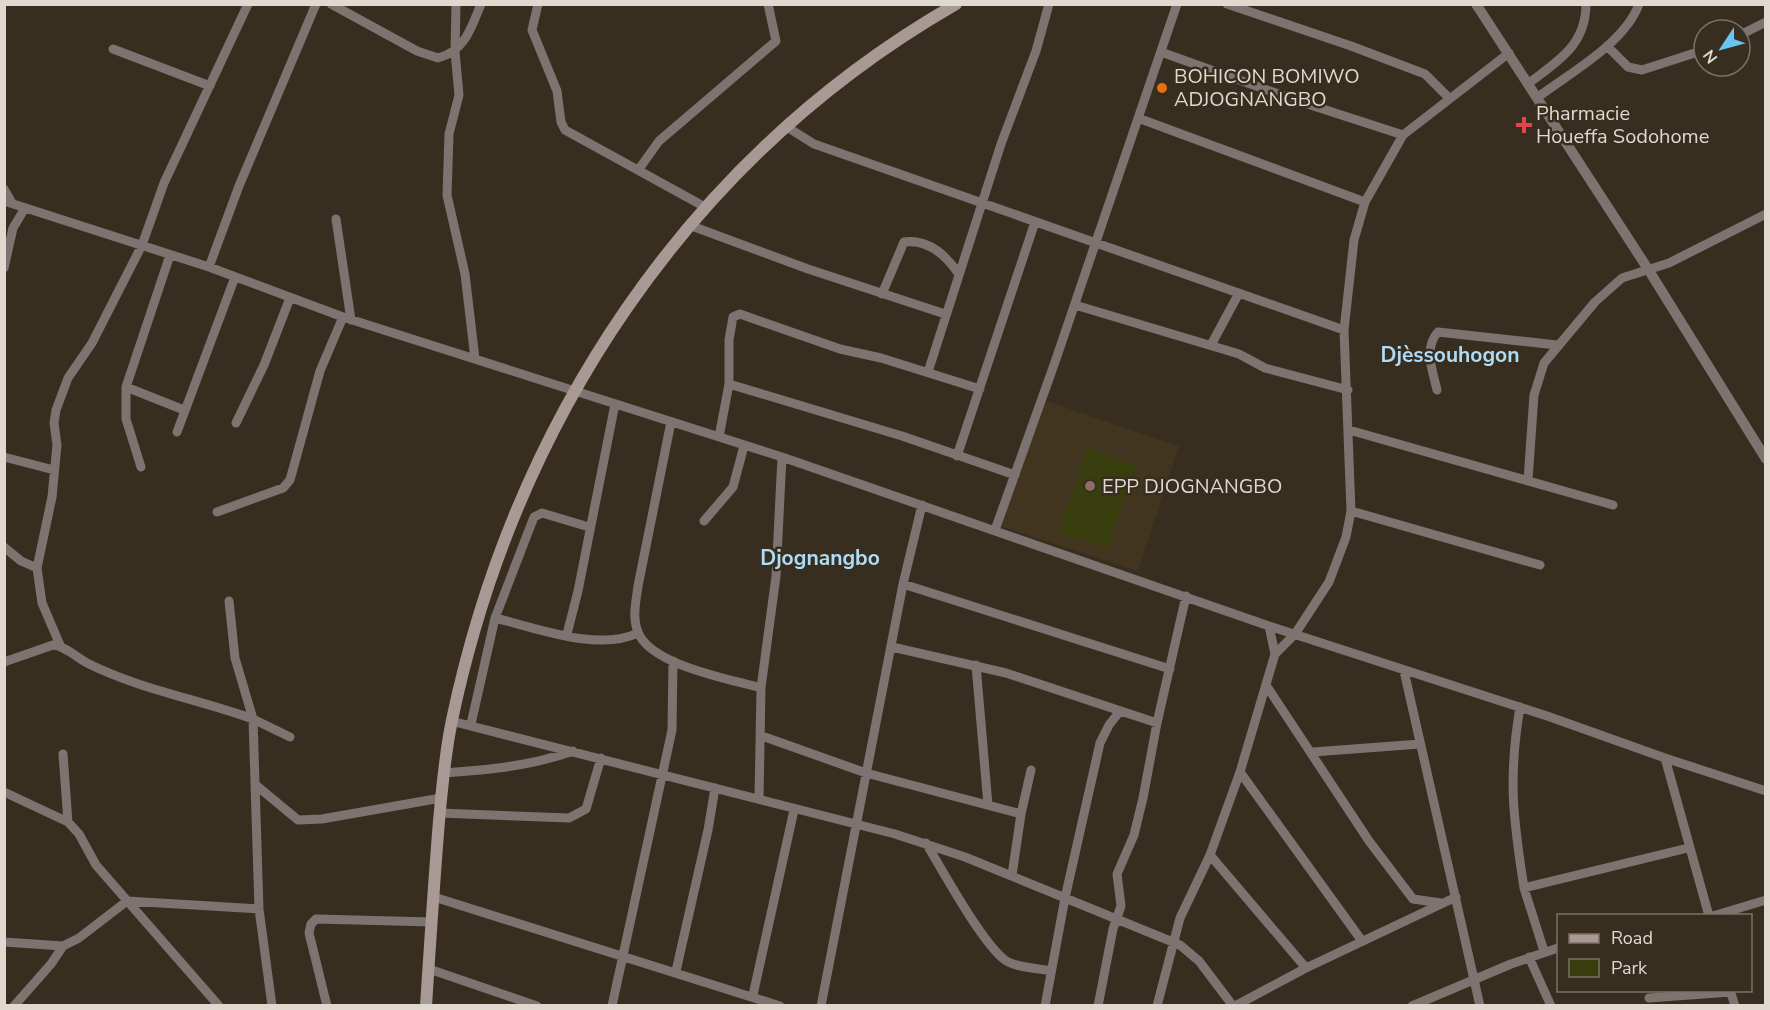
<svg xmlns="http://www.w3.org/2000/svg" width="1770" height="1010" font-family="'Nunito Sans',sans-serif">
<rect width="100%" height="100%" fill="#382e1f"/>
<!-- built -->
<path fill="#42351f" d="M1046 401 1179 446 1138 571 1000 526Z"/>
<!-- green -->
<path fill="#383e0d" d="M1088 448 1136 465 1107 549 1059 532Z"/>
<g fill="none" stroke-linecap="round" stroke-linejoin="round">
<!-- minor -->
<path stroke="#7d7370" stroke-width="9" d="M331 4 417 51 438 58C465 51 471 28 481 4
M456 4 455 52 459 95 449 134 447 195 465 274 475 359
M538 4 532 30 557 91 561 122 565 130 705 207
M1227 4 1351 46 1425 74 1449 98
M1740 35 1766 22
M1607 46 1628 67 1642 70 1704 50
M113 49 210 86
M1161 52 1292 99 1403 135
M1529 83C1558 61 1586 45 1586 4
M1538 97C1570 73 1625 43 1639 4
M1138 118 1365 202
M787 127 814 144 1344 330
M639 169 659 141 776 41 768 4
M4 189 12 203
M4 201 209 267 343 317 782 457 1269 626 1550 717 1665 758 1709 916
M336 219 351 320
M689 225 808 269 945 314
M209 267 239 186 316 4
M4 268 13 228 25 208
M882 294 904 242C928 239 945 254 958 273
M1075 305 1239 354 1265 368 1348 390
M1211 345 1239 293
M928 372 1001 144 1036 51 1049 4
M729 384 902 436 1015 475
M126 387 184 410
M1437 390C1433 372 1423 348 1438 332L1557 345
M671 422 638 586C636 601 632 618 638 632 650 665 730 679 761 688
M236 423 264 365 290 298
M1349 430 1613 505
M177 432 235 277
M719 437 729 384V340L733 317 740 314 840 349 881 358 980 389
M957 456 1035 222
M4 457 54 470
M141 467 126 419V387L170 255
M1528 480 1534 395 1544 363 1595 302 1622 278 1669 263 1766 214
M1351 511 1540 565
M217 512 283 488 290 480 320 371 343 317
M704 521 733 487 744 446
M995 530 1055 362 1177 4
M4 547 21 561 37 568
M903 584 1170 669
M229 601 235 658 253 719 290 737
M495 618C537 628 598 652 638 633
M1269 626 1275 654
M567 634 578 591 615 404
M60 645 42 603 37 568 52 497 57 445 54 423 56 410 68 378 92 343 142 245 164 183 248 4
M892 647 1006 673 1157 723
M4 662 53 645C66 646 78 659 89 664 142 690 198 699 253 719L259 909 272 1006
M976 665 988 805
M1404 671 1480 1006
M1266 685 1369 841 1413 899 1441 903
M1520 707C1508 778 1513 818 1524 888
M451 721 895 834 965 857 1180 945 1199 961 1233 1006
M471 724 495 618 534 517 542 513 589 527
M762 736 866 773 1021 814
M1313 752 1420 744
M63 754 68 822
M1665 758 1766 791
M1240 772 1362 941
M443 773C488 770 531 766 573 751
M257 786 298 820 322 819 441 798
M4 792 68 822 79 834 96 865 219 1006
M759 799 761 688 776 576 782 457
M440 813 569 818 586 809 601 758
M926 843C942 870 982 943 1005 960 1016 968 1038 968 1051 971
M1210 855 1306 968
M1012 875 1021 814 1031 770
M434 897 780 1006
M1713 916 1766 900
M4 942 63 946 79 938 127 901 259 909
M1544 951 1524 888 1688 848
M1529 957 1551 1006
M429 969 537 1006
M676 971 708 830 715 788
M1730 990 1735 1006
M753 995 794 810
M1649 998 1731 992
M14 1006 51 964 63 946
M327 1006 309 933 311 924 316 919 432 922
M612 1006 672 730 673 661
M821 1006 903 584 922 505
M1045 1006 1065 898 1100 743 1109 725 1120 711
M1098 1006 1113 929 1121 906 1117 874 1134 835 1143 798 1157 723 1186 596
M1157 1006 1180 918 1210 855 1240 772 1275 654 1295 634 1329 582 1346 537 1351 511 1344 330 1354 240 1365 202 1403 135 1509 53
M1235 1006 1306 968 1456 897
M1412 1006 1511 964 1558 948"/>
<!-- tertiary -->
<path stroke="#7d7370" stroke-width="10" d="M1476 4 1648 269 1766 459"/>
<!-- secondary -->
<path stroke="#a89994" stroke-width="12" d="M426 1006C430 944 434 882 439 821 442 787 445 753 452 720 515 421 688 158 956 4"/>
</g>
<!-- markers -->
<circle fill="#e8710a" stroke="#382e1f" stroke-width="2" cx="1162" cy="88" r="6"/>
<path fill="#e0444e" stroke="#382e1f" stroke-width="2" d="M1521 116h6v6h6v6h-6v6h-6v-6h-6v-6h6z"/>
<circle fill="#8d6e63" stroke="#382e1f" stroke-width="2" cx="1090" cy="486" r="6"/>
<g text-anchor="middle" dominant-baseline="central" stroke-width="5" stroke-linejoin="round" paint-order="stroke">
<!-- poi labels -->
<g font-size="20" fill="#dfd9d0" stroke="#382e1f" text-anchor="start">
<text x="1174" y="76">BOHICON BOMIWO<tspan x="1174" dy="23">ADJOGNANGBO</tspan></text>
<text x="1536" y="113">Pharmacie<tspan x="1536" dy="23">Houeffa Sodohome</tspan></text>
<text x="1102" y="486">EPP DJOGNANGBO</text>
</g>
<!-- neighbourhood labels -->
<g font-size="21" font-weight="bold" fill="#aedcf6" stroke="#382e1f">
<text x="1450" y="355">Djèssouhogon</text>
<text x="820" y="558">Djognangbo</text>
</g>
</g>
<!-- border -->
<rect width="1770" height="1010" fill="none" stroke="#dfd9d0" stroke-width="12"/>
<!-- legend -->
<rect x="1557" y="914" width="195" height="78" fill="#382e1f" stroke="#7b7266" stroke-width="1.5"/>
<rect x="1569" y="934" width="30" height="9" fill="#a89994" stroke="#7b7266" stroke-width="1.5"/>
<text x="1611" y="944" font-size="18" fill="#dfd9d0">Road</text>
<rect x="1569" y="959" width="30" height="18" fill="#383e0d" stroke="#7b7266" stroke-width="1.5"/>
<text x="1611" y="974" font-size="18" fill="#dfd9d0">Park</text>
<!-- north arrow -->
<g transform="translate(1722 48) rotate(234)"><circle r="28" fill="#382e1f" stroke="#7b7266" stroke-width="1.5"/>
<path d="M0-4.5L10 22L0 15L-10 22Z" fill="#6bc3f2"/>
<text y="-9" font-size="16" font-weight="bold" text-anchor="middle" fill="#dfd9d0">N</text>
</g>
</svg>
